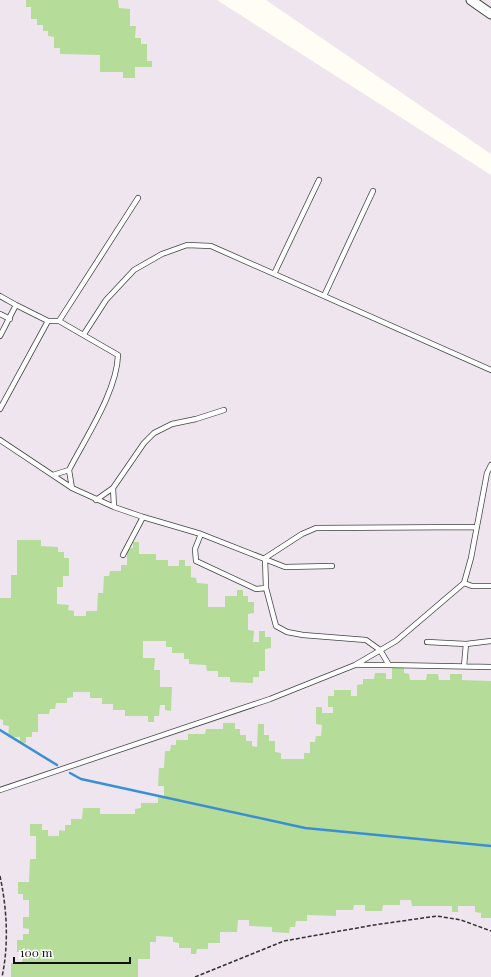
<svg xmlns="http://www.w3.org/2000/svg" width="491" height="977" font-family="'Playfair Display',serif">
<rect width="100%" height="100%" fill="#fffdf4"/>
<!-- industrial -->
<path fill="#eee5ef" d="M0 0H217L491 175V977H0Z
M266 0H491V154Z"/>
<!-- forest -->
<path fill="#b5dd99" d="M26 0H118L119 8 130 9V26H136L135 38H141V44H147V61H152V67H135V78H123V72H100V55L60 54V48H54V37L48 36V31H43V25H37V19H31V7H26Z
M17 540H41V546L58 547V552H64V558H69V576H63V587H57V604L69 605 68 610 74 611V616H86V611H97L98 593H103L104 576H109L110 571H121V565H127V548H133V542H139V554H156V560H168V566H179V560H185V566H191V577L196 578 197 583 208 584V607H225V596H237V590H243V596H248V602H254V613L248 614V630L254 631 253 642H259V631H265V637H271V648L265 649V671H259V677H253V683L230 682V677H218V671H207L206 665 189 664V659H184V653H172V647H166V641H143V658H155L154 670H160V687H172L171 711 165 710V705H160L159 716H154V722H148V716H125V710H113V704H102V698H90V692H73V697L67 698V703H56L55 709H50L49 714H38V732H32V737H26V743H20V737H8L9 726 3 725V720L0 719V598H11V575H17Z
M392 668H404V673L409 674 410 680H426L427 674H438L439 680H450V674H462V680L491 681V918H481V913L475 912V906H458V912H452V906H412L411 900H400V905H383L382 911H365V905H354L353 910H336V916L307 915V921H296L295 927H290L289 933 272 932V927L249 926V920H238L237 932H220V943H208V949H197L196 954H191V948H179V943L173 942V937L156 936V942H150V959H138V977H11V963H22L23 952H17V940H23V934H29V929L23 928V917H29V900H23V894H18V882H29L30 859H36V836H30V824H42V830H48V836H59V830L65 831V825H71V819H82L83 808H100V814H135V809L141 808V803H158V797H164V786H158L159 768H164L165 751H170L171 745H176V740H188V734H205L206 729H223V723H235V729H240V735H246V741H252V746L257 747 258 724H264V735H269V741H275V752L281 753V759H304V753H310V742H315L316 736H321L322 725 316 724V707H322V713H333V707H328V696H334V690H351V696H357V685L363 684V679H374L375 673H386V679H392Z"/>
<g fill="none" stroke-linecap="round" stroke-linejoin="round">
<!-- stream -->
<path stroke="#3a8fd3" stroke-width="2.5" d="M0 730 57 765
M70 773 81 779 305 828 491 846"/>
<!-- lane casing -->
<g stroke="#434343" stroke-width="6">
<path id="lane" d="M274 274 319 180
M0 296 16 305
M324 296 373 191
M0 314 10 319
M59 321 138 198
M84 334 106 300 134 270 162 254 187 245 211 246 491 370
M0 336 16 305 48 321
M0 409 48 321H59L118 355C117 391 86 437 69 470
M0 440 72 488 114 507 143 517 201 534 285 567 332 566
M53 475 69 470 72 488
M113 488 144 443 154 433 172 424 196 419 224 410
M96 500 113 488 114 507
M201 534 195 549 196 561 256 589 266 588
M123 555 143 517
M265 558 266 588 276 626 287 632 303 635 366 640 380 650 389 665H356
M265 558 302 534 316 528 477 527
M464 583 472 586H491
M427 642 466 644 491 641
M389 665 491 667
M464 666 466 644
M0 790 270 699 355 665 396 641 464 583 471 558 487 473 491 465"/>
</g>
<!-- street casing -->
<g stroke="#434343" stroke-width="11">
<path id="street" d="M471 0 491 14"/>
</g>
<!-- path -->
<path stroke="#323232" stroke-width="1.5" stroke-dasharray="4 2" stroke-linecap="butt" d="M0 876C7 909 9 944 2 977
M195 977 284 941 374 925 437 916 461 920 491 931"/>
<!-- lane -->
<use href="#lane" stroke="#fff" stroke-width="4.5"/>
<!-- street -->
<use href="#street" stroke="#fff" stroke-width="9"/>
</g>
<!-- scale -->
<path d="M14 957v6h116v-6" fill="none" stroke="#101010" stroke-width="2"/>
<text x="20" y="957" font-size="12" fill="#101010" stroke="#ffffff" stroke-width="3" paint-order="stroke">100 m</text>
</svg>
